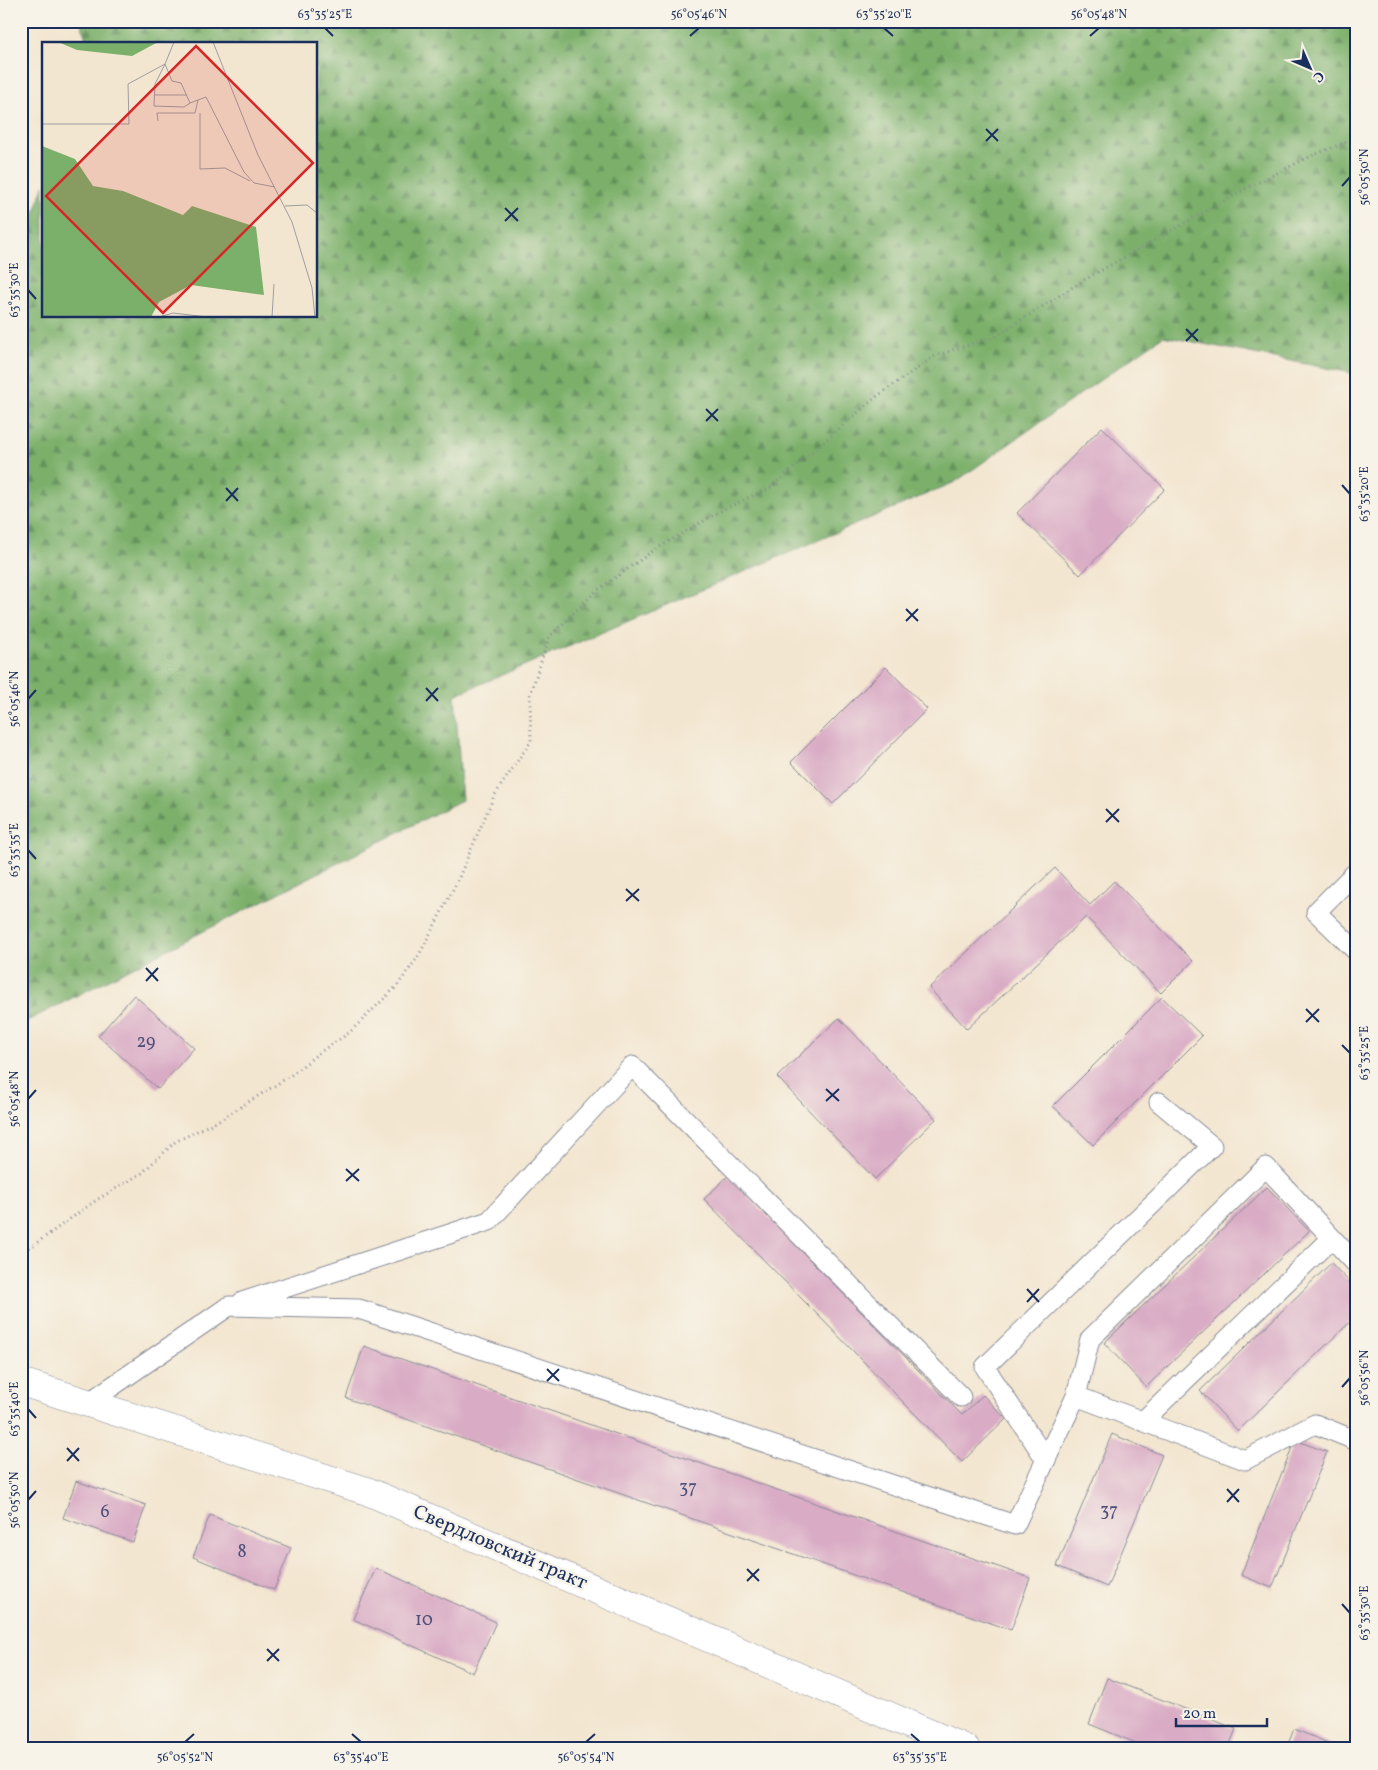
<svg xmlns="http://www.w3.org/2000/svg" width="1378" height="1770" font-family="Vollkorn,serif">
<defs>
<pattern id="forest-firs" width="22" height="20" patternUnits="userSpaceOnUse" patternTransform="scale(1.25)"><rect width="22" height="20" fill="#7bb06b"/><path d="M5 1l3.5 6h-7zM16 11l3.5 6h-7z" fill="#64905b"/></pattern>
</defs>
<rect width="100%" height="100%" fill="#f7f3e8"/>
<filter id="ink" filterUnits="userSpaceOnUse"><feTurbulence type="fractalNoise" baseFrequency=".02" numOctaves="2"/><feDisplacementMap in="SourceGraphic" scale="10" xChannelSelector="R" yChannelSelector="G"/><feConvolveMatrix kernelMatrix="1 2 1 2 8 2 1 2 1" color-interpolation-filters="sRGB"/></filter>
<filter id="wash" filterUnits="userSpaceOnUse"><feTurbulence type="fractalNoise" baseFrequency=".0096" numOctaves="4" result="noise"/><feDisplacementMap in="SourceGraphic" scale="20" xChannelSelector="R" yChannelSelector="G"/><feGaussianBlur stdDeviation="1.12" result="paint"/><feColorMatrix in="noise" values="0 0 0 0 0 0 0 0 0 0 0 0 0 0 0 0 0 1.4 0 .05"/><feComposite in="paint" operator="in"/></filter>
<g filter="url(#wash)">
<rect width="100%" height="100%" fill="#f3e6d0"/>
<!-- forest -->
<path fill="url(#forest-firs)" stroke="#4b7064" d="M81 21H1357V374L1163 336 955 482 455 695 462 800 21 1024V255L44 185V316H316V44H87Z"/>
<g id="blocks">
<!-- building -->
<path fill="#d9abc5" d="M1102 427 1165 489 1080 575 1017 513Z
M886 667 927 709 833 804 791 762Z
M1055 868 1090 905 1114 881 1193 961 1161 993 1086 917 967 1029 929 988Z
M134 995 194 1048 158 1089 98 1036Z
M1162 997 1202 1036 1093 1145 1053 1106Z
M839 1018 936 1119 875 1179 777 1077Z
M728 1176 962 1415 983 1395 1006 1419 962 1462 704 1199Z
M1267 1187 1309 1231 1146 1387 1104 1343Z
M1331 1263 1357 1290V1315L1238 1431 1200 1391Z
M364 1346 1030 1578 1011 1630 346 1398Z
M1112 1434 1162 1455 1107 1587 1057 1566Z
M1295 1440 1327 1452 1272 1588 1241 1575Z
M76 1481 146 1505 133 1542 63 1518Z
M210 1515 291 1548 274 1590 193 1557Z
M376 1568 496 1622 473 1673 353 1619Z
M1107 1678 1236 1729 1228 1749H1151L1089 1724Z
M1294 1729 1343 1749H1286Z"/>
</g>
</g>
<g filter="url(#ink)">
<use href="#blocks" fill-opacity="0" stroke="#878a97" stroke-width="1"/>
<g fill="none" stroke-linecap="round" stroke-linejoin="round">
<!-- lane casing -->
<g stroke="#878a97" stroke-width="21">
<path id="lane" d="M1357 871 1316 912 1357 952
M242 1302 489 1221 632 1066 961 1397
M1076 1396 1090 1339 1266 1167 1357 1265
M88 1403 229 1306 359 1309 1015 1525 1076 1396 1245 1460 1315 1424 1357 1441
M1143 1421 1332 1238
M1046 1460 985 1367 1212 1146 1159 1102"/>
</g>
<!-- street casing -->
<g stroke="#878a97" stroke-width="29">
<path id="street" d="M21 1382 367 1491 966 1749"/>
</g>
<!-- path -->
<path stroke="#878a97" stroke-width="3" stroke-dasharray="1 4" stroke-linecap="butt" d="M21 1254 98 1199 142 1173 175 1142 223 1118 290 1076 320 1052 349 1033 397 986 418 957 457 882 494 796 531 741 530 695 549 637 596 591 653 551 722 510 770 488 876 397 935 356 996 336 1084 280 1245 189 1311 156 1357 138"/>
<!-- lane -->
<use href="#lane" stroke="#fff" stroke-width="19"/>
<!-- street -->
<use href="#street" stroke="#fff" stroke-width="28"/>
</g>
</g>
<!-- ticks -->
<path fill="none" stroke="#1b2f5e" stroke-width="2" d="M325 28 333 36M884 28 893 36M690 36 699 28M1090 36 1099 28M986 129 998 141M986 141 998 129M1342 186 1350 177M505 208 518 221M505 221 518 208M28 290 36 299M1186 329 1198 341M1186 341 1198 329M706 409 718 421M706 421 718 409M1342 485 1350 494M226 488 238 501M226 501 238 488M906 609 918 621M906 621 918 609M426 688 438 701M28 699 36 690M426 701 438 688M1106 809 1119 822M1106 822 1119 809M28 850 36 859M626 889 639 901M626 901 639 889M146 968 158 981M146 981 158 968M1306 1009 1319 1022M1306 1022 1319 1009M1342 1045 1350 1053M826 1089 839 1101M28 1099 36 1090M826 1101 839 1089M346 1169 359 1181M346 1181 359 1169M1027 1289 1039 1302M1027 1302 1039 1289M547 1369 559 1381M547 1381 559 1369M1342 1387 1350 1378M28 1409 36 1418M67 1448 79 1461M67 1461 79 1448M1227 1489 1239 1502M28 1500 36 1491M1227 1502 1239 1489M747 1569 759 1581M747 1581 759 1569M1342 1604 1350 1613M267 1649 279 1661M267 1661 279 1649M352 1734 361 1742M911 1734 920 1742M185 1742 194 1734M586 1742 595 1734"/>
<g text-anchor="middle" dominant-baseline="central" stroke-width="5" stroke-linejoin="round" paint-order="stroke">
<!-- number labels -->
<g font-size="18" fill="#4a4e78">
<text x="146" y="1042">29</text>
<text x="688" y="1488">37</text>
<text x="1109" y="1511">37</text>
<text x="105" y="1512">6</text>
<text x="242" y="1552">8</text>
<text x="424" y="1620">10</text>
</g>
<!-- street labels -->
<g font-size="20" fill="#1b2f5e" stroke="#f7f3e8">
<text transform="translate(500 1548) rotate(23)">Свердловский тракт</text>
</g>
</g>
<!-- overview -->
<g transform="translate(42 42)">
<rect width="275" height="275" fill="#f3e6d0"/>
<path d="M16 0H116L90 14 35 8ZM0 104 33 117 51 144 81 149 141 173 150 164 214 185 222 253 149 243 117 260 109 275H0Z" fill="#7bb06b"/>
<path fill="none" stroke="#9d9da2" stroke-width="1" d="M132 0 123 22 130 39 139 41 148 61 164 55 202 130 212 141 233 145M171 0 216 113 250 180 270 246 273 275M123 22 113 42 112 64 142 65 148 61M113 53H145M158 71V127L183 126 208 139M116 79 115 71H153L156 58M0 82H87L86 42 123 22M243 164 265 163 275 171M117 275 131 271 165 275M230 275 232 242"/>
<path fill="#d62828" fill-opacity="0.15" stroke="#d62828" stroke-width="2.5" d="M154 4 271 121 121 271 4 154Z"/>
<rect width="275" height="275" fill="none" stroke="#1b2f5e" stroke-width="2.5"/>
</g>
<!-- margin -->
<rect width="1378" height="1770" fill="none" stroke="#f7f3e8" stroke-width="55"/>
<!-- north arrow -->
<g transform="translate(1310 68) rotate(135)" stroke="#f7f3e8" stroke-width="4" paint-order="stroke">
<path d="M0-4L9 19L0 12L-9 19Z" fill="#1b2f5e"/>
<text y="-8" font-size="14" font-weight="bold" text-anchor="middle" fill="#1b2f5e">С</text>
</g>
<!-- scale -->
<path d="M1176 1718v8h91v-8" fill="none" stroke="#1b2f5e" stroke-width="2.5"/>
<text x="1183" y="1718" font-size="15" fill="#1b2f5e" stroke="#f7f3e8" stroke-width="4" paint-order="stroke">20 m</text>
<rect x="28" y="28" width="1322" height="1714" fill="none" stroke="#1b2f5e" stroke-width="2"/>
<g font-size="12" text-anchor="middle" fill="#1b2f5e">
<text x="325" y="18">63°35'25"E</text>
<text x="699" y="18">56°05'46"N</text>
<text x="884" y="18">63°35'20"E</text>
<text x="1099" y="18">56°05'48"N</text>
<text transform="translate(1364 177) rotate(-90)" y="4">56°05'50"N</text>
<text transform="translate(14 290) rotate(-90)" y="4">63°35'30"E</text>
<text transform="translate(1364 494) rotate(-90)" y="4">63°35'20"E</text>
<text transform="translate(14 699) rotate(-90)" y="4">56°05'46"N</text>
<text transform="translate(14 850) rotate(-90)" y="4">63°35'35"E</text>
<text transform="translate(1364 1053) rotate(-90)" y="4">63°35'25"E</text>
<text transform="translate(14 1099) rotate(-90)" y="4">56°05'48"N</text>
<text transform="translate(1364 1378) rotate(-90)" y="4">56°05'56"N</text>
<text transform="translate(14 1409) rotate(-90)" y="4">63°35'40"E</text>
<text transform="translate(14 1500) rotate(-90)" y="4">56°05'50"N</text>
<text transform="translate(1364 1613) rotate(-90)" y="4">63°35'30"E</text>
<text x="185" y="1761">56°05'52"N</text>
<text x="361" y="1761">63°35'40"E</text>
<text x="586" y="1761">56°05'54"N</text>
<text x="920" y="1761">63°35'35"E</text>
</g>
</svg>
